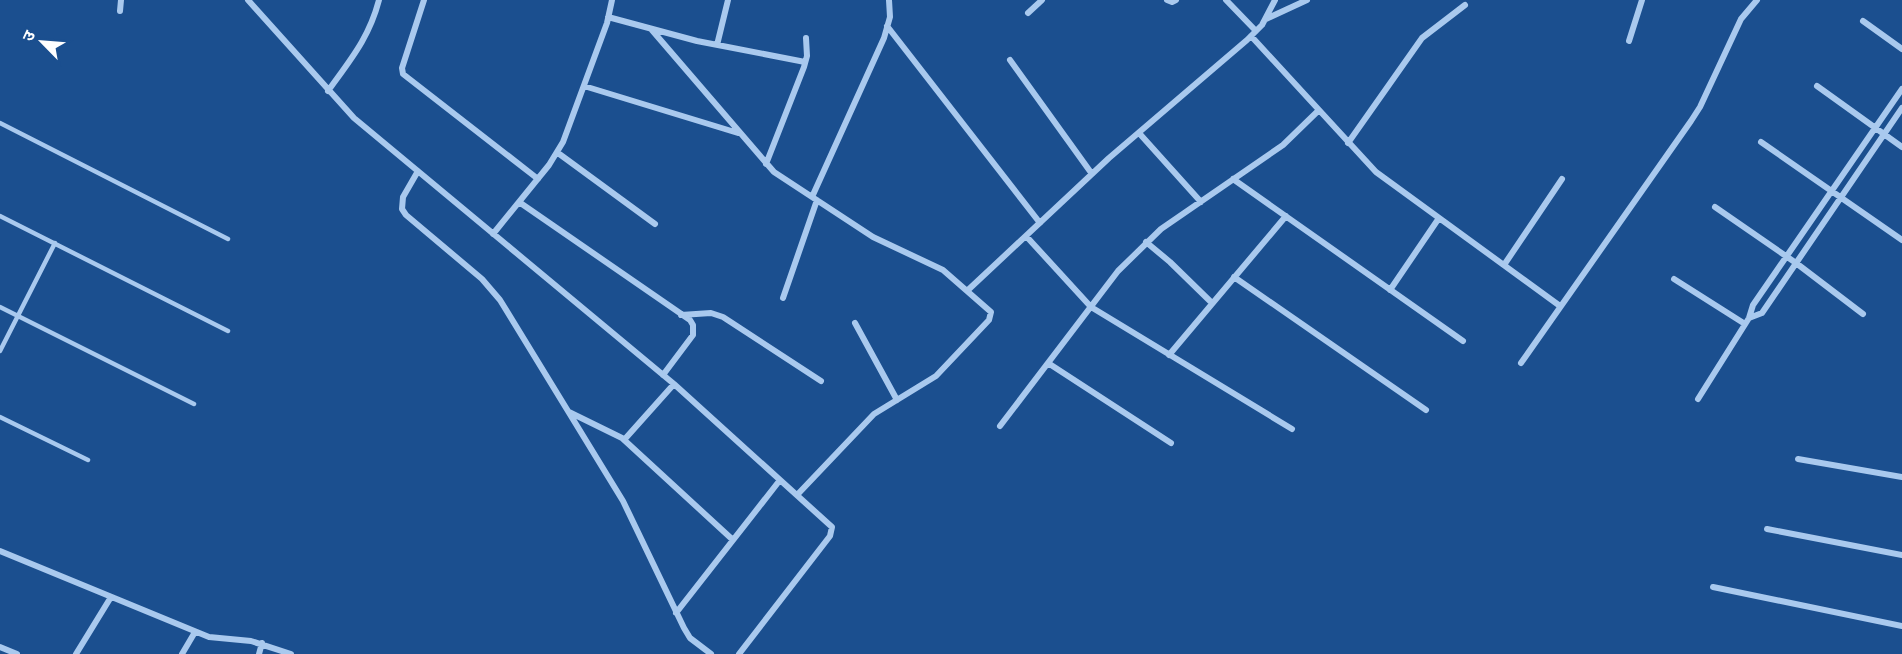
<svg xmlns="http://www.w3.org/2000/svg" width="1902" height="654" font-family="'PT Sans Narrow','Noto Sans Devanagari',sans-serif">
<rect width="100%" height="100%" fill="#1b4f8f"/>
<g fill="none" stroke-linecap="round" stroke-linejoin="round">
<!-- lane -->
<path stroke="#a9c9ee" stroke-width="4.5" d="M0 123 228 239
M0 216 228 331
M0 307 194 404
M0 351 55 243
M0 417 88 460"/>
<!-- street -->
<path stroke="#a9c9ee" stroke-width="6" d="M248 0 354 118 674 384 832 527 830 536 739 654
M424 0 402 68 403 74 538 179
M1167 0 1172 2 1176 0
M1226 0 1256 31
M120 11 121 0
M1028 13 1042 0
M608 17 697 41 805 62
M1266 19 1307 0
M1863 21 1902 49
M887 26 1040 223
M651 29 774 172 873 237 943 270 991 312 989 320 936 376 874 414 797 495
M1251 36 1376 172 1560 306
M1629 41 1642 0
M717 45 728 0
M1010 60 1092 174
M584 86 738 133
M1817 86 1902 147
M328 91C351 59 369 38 379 0
M1139 133 1201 202
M1761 142 1902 240
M1348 143 1422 38 1465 5
M558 153 655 224
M766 164 804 67 807 56 806 38
M418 171 403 197 402 209 406 215 482 279 500 300 623 501 684 628 690 638 711 654
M1233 179 1463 341
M812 197 884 38 890 17 889 0
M519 202 690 320 693 325V335L663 375
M1715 207 1796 263 1863 314
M493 234 549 165 563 142 607 23 612 0
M1026 236 1091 307 1292 429
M1146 242 1170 262 1212 303
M1504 265 1562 179
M1234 277 1426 410
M1674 279 1745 324
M968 290 1109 158 1247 40 1262 25 1275 0
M1390 290 1439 218
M783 298 817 200
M681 315 711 313 723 317 821 381
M1749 318 1762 313 1902 108
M855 323 897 400
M1169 355 1286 216
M1048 363 1171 443
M1521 363 1691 121 1700 107 1741 19 1757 0
M1698 399 1749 318 1753 305 1902 89
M569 412 622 438 733 540
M1000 426 1118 271 1161 229 1283 145 1319 110
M624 440 674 384
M1798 459 1902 477
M1767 529 1902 555
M0 551 209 637 251 641 291 654
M1713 587 1902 626
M676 613 780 480
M0 647 17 654
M76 654 111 597
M182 654 195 632
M259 654 262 643"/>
</g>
<!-- north arrow -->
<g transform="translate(42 42) rotate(295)" stroke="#1b4f8f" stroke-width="4.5" paint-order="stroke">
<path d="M0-4.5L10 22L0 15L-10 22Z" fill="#ffffff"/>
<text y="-9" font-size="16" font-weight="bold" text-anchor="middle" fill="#ffffff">उ</text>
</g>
</svg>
